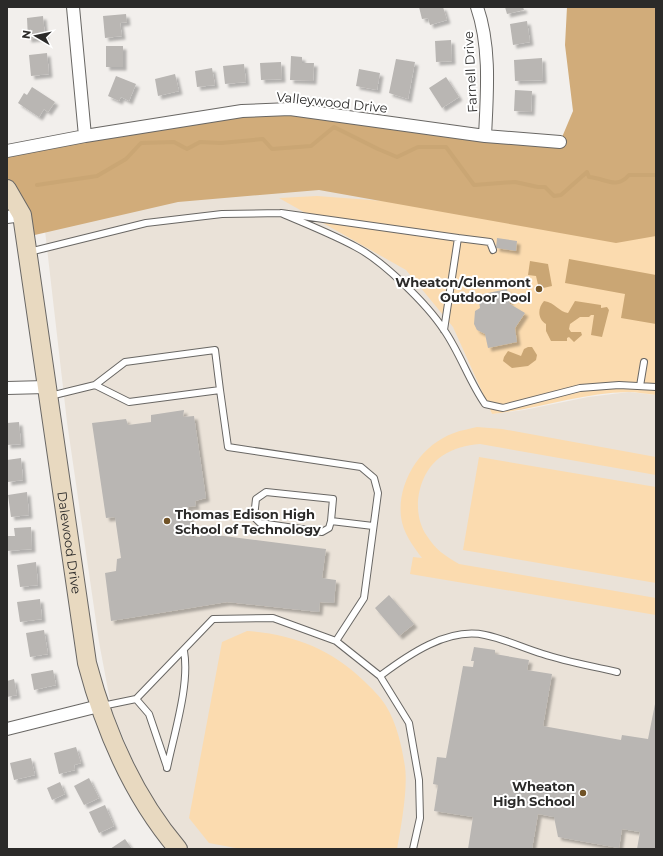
<svg xmlns="http://www.w3.org/2000/svg" width="663" height="856" font-family="Montserrat,sans-serif">
<defs>
<filter id="shadow"><feDropShadow dx="3.5" dy="3.5" stdDeviation="1" flood-color="#0004"/></filter>
</defs>
<rect width="100%" height="100%" fill="#f2efec"/>
<!-- built -->
<path fill="#eae2d8" d="M380 161 492 414 524 410 588 397 629 392 656 395V849H186L158 809 136 768 112 711 99 642 67 422 44 222Z"/>
<!-- green -->
<path fill="#fbdbaf" d="M656 7V395C647 394 637 392 628 392 582 393 537 409 492 414L453 327 406 270 279 198 317 196 397 202 566 167Z
M477 427 502 429 656 457V475L480 444C466 445 454 448 442 456 418 472 410 512 427 536 435 549 445 556 459 564L656 598V615L410 574 413 557 422 558C413 546 403 533 401 517 397 483 420 445 454 433 461 430 470 429 477 427Z
M479 457 656 487V583L463 550Z
M247 631C292 634 331 649 364 681 372 689 381 697 386 706 397 724 402 747 405 767 408 789 401 827 397 849H241L209 843 189 818 222 642Z"/>
<!-- forest -->
<path fill="#d1ac7a" d="M567 7H656V236L616 243 319 190 178 202 26 237 7 198V151L290 109 560 142 573 111 565 45Z"/>
<!-- water -->
<path fill="#caa674" d="M569 259 656 275V324L621 318 625 294 565 283Z
M530 261 548 264 552 286 539 289 536 276 528 275Z
M544 301C556 303 559 312 568 313L575 301 601 305V308L607 307 609 310 602 337 591 335 594 315H591L589 317H580L570 324 569 329 571 332H581L582 335 574 342 569 337 567 338V341H551L546 331V324C538 319 537 309 544 301Z
M528 347H532L537 355 536 360 528 366 512 368 503 361 504 357 508 351 521 356 524 349Z"/>
<g fill="none" stroke-linecap="round" stroke-linejoin="round">
<!-- stream -->
<path stroke="#caa674" stroke-width="4" d="M37 185 97 176 126 159 141 143 174 142 187 149 200 142 221 143 263 139 272 149 311 146 334 127 378 149 397 157 418 147H446L474 185 515 182 538 187H545L554 196 561 195 587 172 589 177C605 178 616 190 629 175H656"/>
</g>
<!-- building -->
<path fill="#b9b6b3" filter="url(#shadow)" d="M419 7H443L447 20 430 25 428 18 422 19Z
M505 7H523L524 10 507 14Z
M126 14 127 22 120 23 122 36 105 38 103 16Z
M43 16 45 37 28 39 27 18Z
M527 21 530 42 513 45 510 24Z
M451 40 452 61 436 62 435 41Z
M106 46H123V67H106Z
M47 53 49 74 31 76 29 55Z
M291 56 302 57V63H314L313 81 290 80Z
M542 58 543 80 515 81 514 60Z
M396 59 415 62 408 99 389 93Z
M281 62 282 79 261 80 260 63Z
M244 64 246 82 225 84 223 66Z
M212 68 215 85 197 87 195 71Z
M359 69 380 73 377 90 356 86Z
M175 74 179 91 158 96 155 79Z
M116 76 136 84 129 101 121 97 119 101 108 96Z
M446 77 459 97 442 108 429 88Z
M32 87 55 102 48 112 44 109 39 117 18 103 24 93 27 95Z
M515 90 532 91 531 112 514 111Z
M497 238 517 241 516 251 496 248Z
M507 289 510 304 525 313 515 328 517 342 488 348 485 334 477 330 474 324 475 311 480 308 478 295Z
M184 410 183 417 194 416 206 498 195 501 196 506 188 507 193 537H200L201 533 326 549 322 578 336 580 334 603 320 602 319 612 227 602 111 621 105 573 116 571 117 559 121 558 115 517 106 518 92 423 126 419 128 425 151 422V415Z
M19 422 21 444 7 445V423Z
M21 458 23 480 8 482 7 460Z
M27 492 29 515 11 517 8 495Z
M31 527 32 549 7 551V536H15L14 528Z
M36 562 38 585 20 587 17 565Z
M389 595 414 624 399 636 375 608Z
M40 599 42 619 20 622 17 602Z
M44 630 48 654 30 657 26 633Z
M474 647 495 650V654L529 660 527 670 552 674 543 726 621 740 622 735 648 739 656 699V849H637L640 832 622 829 619 848 558 837 554 817 538 814 532 849H468L473 817 434 811 438 785 433 784 437 757 446 758 463 666 473 667 474 661H471Z
M53 670 56 685 34 690 31 674Z
M14 679 17 695 7 697V681Z
M76 747 81 763 74 765 75 770 59 774 54 753Z
M31 758 35 775 14 780 10 763Z
M89 778 99 798 84 805 74 786Z
M60 782 65 794 52 800 47 788Z
M105 805 114 826 99 833 89 812Z
M125 839 132 849H110Z"/>
<g fill="none" stroke-linecap="round" stroke-linejoin="round">
<!-- lane casing -->
<g stroke="#696764" stroke-width="8">
<path id="lane" d="M458 238 490 242 493 250
M29 252 146 223 222 214 281 213
M444 330 458 238 281 213C306 224 332 234 356 247 383 261 427 304 444 330 460 353 469 381 485 404L503 408 580 388 619 385 656 387
M640 386 644 362
M220 390 228 447 361 467 374 478 378 493 364 598 336 641
M50 396 95 385 129 402 220 390 215 350 125 362 95 385
M331 521 333 499 266 492 256 499 254 517 260 523 322 532 329 528 331 521 373 526
M380 676C408 655 448 627 485 635 505 639 523 648 543 654 567 662 592 666 617 672
M136 699 149 714 167 767
M102 706 136 699 213 619 273 618 336 641 380 676 409 723 419 780 420 818 413 849
M167 768C174 734 190 684 184 651"/>
</g>
<!-- street casing -->
<g stroke="#696764" stroke-width="14">
<path id="street" d="M73 7 85 136
M477 7C491 47 487 94 485 136
M7 151 85 136 242 111 290 109 485 136 560 142
M7 217 22 215
M7 388 46 387
M7 729 99 706"/>
</g>
<!-- secondary casing -->
<g stroke="#696764" stroke-width="20">
<g id="secondary">
<path id="s1" d="M7 189 22 215 87 663C105 731 132 795 178 849"/>
</g>
</g>
<!-- lane -->
<use href="#lane" stroke="#fff" stroke-width="6"/>
<!-- street -->
<use href="#street" stroke="#fff" stroke-width="12"/>
<!-- secondary -->
<use href="#secondary" stroke="#e8d9c0" stroke-width="18"/>
</g>
<!-- markers -->
<g fill="#715327" stroke="#fff" stroke-width="1.5">
<circle cx="539" cy="289" r="4"/>
<circle cx="167" cy="521" r="4"/>
<circle cx="583" cy="793" r="4"/>
</g>
<g text-anchor="middle" dominant-baseline="central" stroke-width="4" stroke-linejoin="round" paint-order="stroke">
<!-- street labels -->
<g font-size="13" fill="#2b2a29" stroke="#fff">
<text transform="translate(470 72) rotate(-93)">Farnell Drive</text>
<text transform="translate(332 102) rotate(6)">Valleywood Drive</text>
<text stroke="none"><textPath href="#s1" startOffset="361">Dalewood Drive</textPath></text>
</g>
<!-- poi labels -->
<g font-size="13" font-weight="bold" fill="#2b2a29" stroke="#fff" text-anchor="end">
<text x="531" y="282">Wheaton/Glenmont<tspan x="531" dy="15">Outdoor Pool</tspan></text>
<text x="175" y="514" text-anchor="start">Thomas Edison High<tspan x="175" dy="15">School of Technology</tspan></text>
<text x="575" y="786">Wheaton<tspan x="575" dy="15">High School</tspan></text>
</g>
</g>
<!-- border -->
<rect width="663" height="856" fill="none" stroke="#2b2a29" stroke-width="16"/>
<!-- north arrow -->
<g transform="translate(36 36) rotate(279)" stroke="#ffffff" stroke-width="3" paint-order="stroke">
<path d="M0-3L7 15L0 10L-7 15Z" fill="#2b2a29"/>
<text y="-6" font-size="11" font-weight="bold" text-anchor="middle" fill="#2b2a29">N</text>
</g>
</svg>
